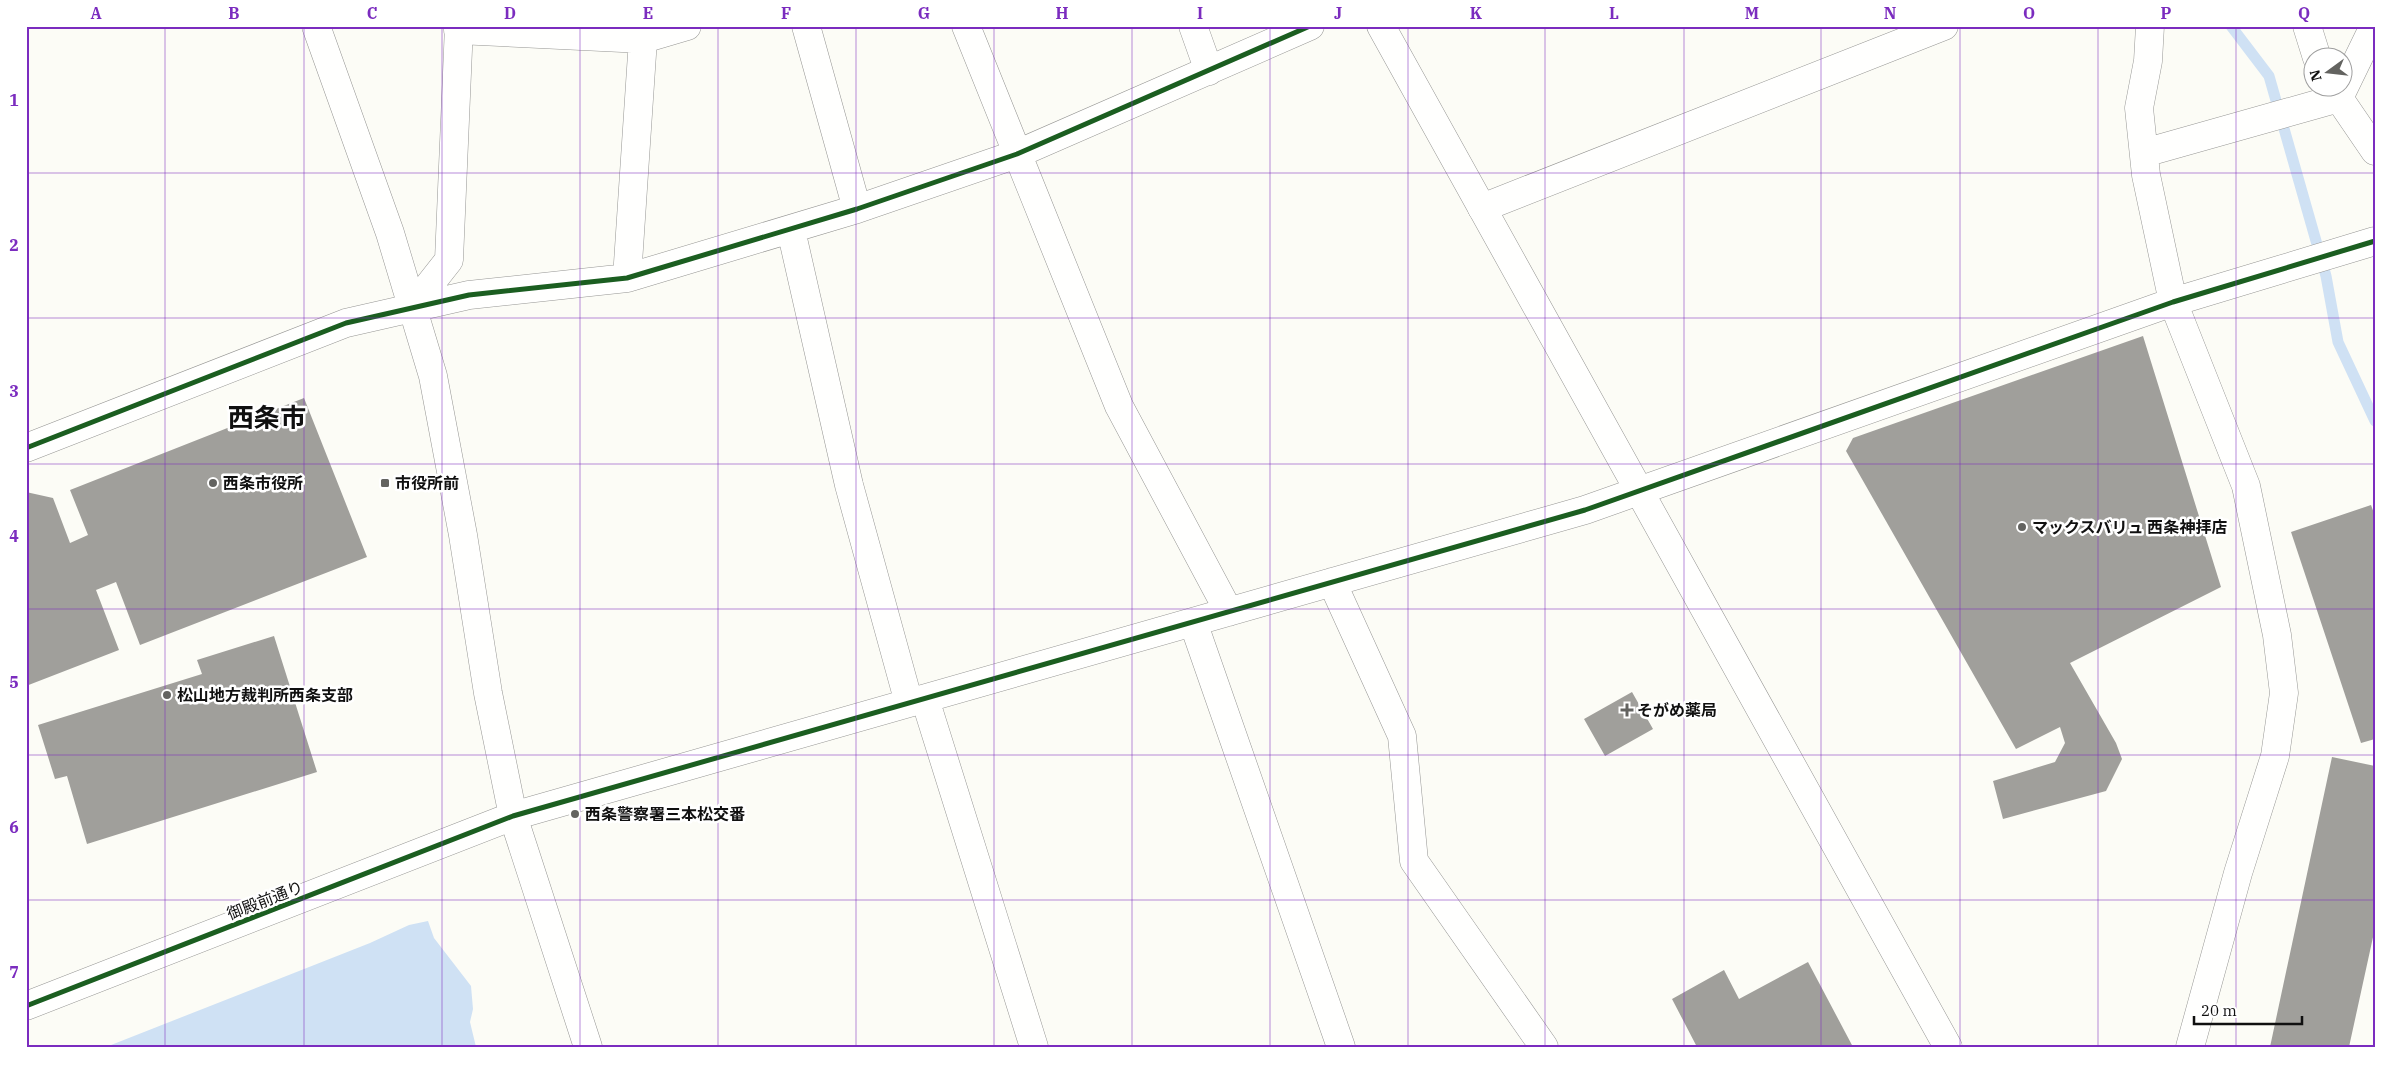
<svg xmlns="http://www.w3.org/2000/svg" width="2401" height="1073" font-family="'IBM Plex Serif','Noto Sans JP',serif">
<rect width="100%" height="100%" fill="#fcfcf6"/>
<!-- water -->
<path fill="#cfe1f4" d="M428 921 434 938 471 986 473 1009 470 1022 476 1047H106L370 943 409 925Z"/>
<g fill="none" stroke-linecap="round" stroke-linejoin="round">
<!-- stream -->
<path stroke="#cfe1f4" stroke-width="11" d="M2231 26 2269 76 2326 276 2338 342 2375 421"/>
</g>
<!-- building -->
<path fill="#a09f9b" d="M2143 336 2221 587 2070 663 2116 743 2122 759 2106 791 2003 819 1993 781 2055 762 2065 743 2060 727 2016 749 1846 451 1853 438Z
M304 398 367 557 140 645 116 582 96 590 119 650 26 686V492L53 498 70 543 88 535 70 490Z
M2371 505 2375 516V739L2361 743 2291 532Z
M274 636 317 772 87 844 67 776 55 779 38 725 202 674 197 660Z
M1632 692 1653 729 1605 756 1584 719Z
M2332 757 2375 766V928L2349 1047H2270Z
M1808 962 1853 1047H1697L1672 999 1724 970 1739 999Z"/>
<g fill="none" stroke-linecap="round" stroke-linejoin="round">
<!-- minor casing -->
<g stroke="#969694" stroke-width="29">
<path id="minor" d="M806 26 857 209
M966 26 1119 406 1229 612
M1193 26 1209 71
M2150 26 2148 61 2139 108 2146 175 2173 302 2246 486 2277 635 2284 693 2275 756 2238 873 2190 1047
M2307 26 2317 58
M458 30 643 39 687 26
M2332 88 2375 151
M2144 153 2339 98 2374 26
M1482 208 1944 26
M791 230 849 485 909 703
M627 278 643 39
M412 307 449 260 459 26
M26 448 346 323 469 295 627 278 857 209 1017 154 1310 26
M1332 582 1402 736 1414 861 1544 1047
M1193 622 1341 1047
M925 699 1034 1047
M513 816 1585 510 2173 302 2375 241"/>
</g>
<!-- tertiary casing -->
<g stroke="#969694" stroke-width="29">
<path id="tertiary" d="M316 26 390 233 433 376 463 535 488 693 513 816 588 1047
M1381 26 1948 1047
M26 1006 513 816"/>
</g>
<!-- minor -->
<use href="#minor" stroke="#fffffe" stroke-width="28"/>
<!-- tertiary -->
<use href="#tertiary" stroke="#fffffe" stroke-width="28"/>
<!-- cycleway casing -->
<g stroke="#fff" stroke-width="8">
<path id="cycleway" d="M26 448 346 323 469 295 627 278 857 209 1017 154 1310 26
M26 1006 513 816 1585 510 2173 302 2375 241"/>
</g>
<!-- cycleway -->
<use href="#cycleway" stroke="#1b5e20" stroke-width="5"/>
</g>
<!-- grid -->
<path fill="none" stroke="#7b2cbf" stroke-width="1" stroke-opacity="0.55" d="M165 26V1047M304 26V1047M442 26V1047M580 26V1047M718 26V1047M856 26V1047M994 26V1047M1132 26V1047M1270 26V1047M1408 26V1047M1545 26V1047M1684 26V1047M1821 26V1047M1960 26V1047M2098 26V1047M2236 26V1047M26 173H2375M26 318H2375M26 464H2375M26 609H2375M26 755H2375M26 900H2375"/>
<!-- markers -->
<g fill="#636360" stroke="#fff" stroke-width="2">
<circle cx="213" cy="483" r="5"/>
<rect x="380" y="478" width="10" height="10" rx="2.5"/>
<circle cx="2022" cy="527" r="5"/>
<circle cx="167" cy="695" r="5"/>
<path d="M1624.5 702.5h5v5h5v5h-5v5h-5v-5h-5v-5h5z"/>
<circle cx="575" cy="814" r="5"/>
</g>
<g text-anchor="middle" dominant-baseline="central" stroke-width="5" stroke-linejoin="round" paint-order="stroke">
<!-- poi labels -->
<g font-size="16" font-weight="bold" fill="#101010" stroke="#fff" text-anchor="start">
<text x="223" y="483">西条市役所</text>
<text x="395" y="483">市役所前</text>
<text x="2032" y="527">マックスバリュ 西条神拝店</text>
<text x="177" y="695">松山地方裁判所西条支部</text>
<text x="1637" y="710">そがめ薬局</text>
<text x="585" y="814">西条警察署三本松交番</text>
</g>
<!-- street labels -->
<g font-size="16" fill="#101010" stroke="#fff">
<text transform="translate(265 900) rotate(-21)">御殿前通り</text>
</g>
<!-- town labels -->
<g font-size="26" font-weight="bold" fill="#101010" stroke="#fff">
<text x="267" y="417">西条市</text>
</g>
</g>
<!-- border -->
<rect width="2401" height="1073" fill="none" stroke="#ffffff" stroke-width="55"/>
<!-- north arrow -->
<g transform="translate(2328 72) rotate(255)"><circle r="24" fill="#ffffff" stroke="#9f9f9f"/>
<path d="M0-4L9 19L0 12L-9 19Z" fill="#636360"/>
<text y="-8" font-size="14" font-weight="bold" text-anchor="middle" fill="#101010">N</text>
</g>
<!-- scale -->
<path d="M2194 1016v8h108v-8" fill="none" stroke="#101010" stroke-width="2.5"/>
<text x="2201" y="1016" font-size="15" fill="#101010" stroke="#ffffff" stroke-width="4" paint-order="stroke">20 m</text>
<rect x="28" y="28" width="2346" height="1018" fill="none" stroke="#7b2cbf" stroke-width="2"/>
<g font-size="16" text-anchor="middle" font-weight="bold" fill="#7b2cbf">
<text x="96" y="19">A</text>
<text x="234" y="19">B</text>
<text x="372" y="19">C</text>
<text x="510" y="19">D</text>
<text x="648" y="19">E</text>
<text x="786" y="19">F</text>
<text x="924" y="19">G</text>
<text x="1062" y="19">H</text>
<text x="1200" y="19">I</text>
<text x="1338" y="19">J</text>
<text x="1476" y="19">K</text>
<text x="1614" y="19">L</text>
<text x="1752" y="19">M</text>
<text x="1890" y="19">N</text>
<text x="2029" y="19">O</text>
<text x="2166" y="19">P</text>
<text x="2304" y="19">Q</text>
<text x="14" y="106">1</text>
<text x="14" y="251">2</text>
<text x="14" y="397">3</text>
<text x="14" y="542">4</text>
<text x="14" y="688">5</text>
<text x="14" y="833">6</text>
<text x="14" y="978">7</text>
</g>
</svg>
